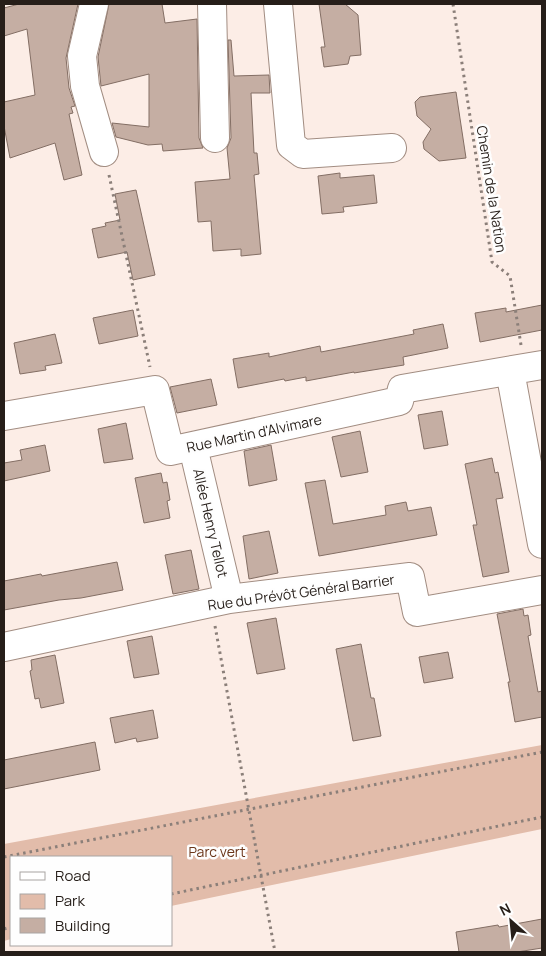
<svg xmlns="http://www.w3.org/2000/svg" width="546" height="956" font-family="Manrope,sans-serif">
<rect width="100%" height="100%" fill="#fcede6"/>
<!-- green -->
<path fill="#e2bcaa" d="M542 745V829L171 906V857H11V939L4 941V844Z"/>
<!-- building -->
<path fill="#c5aea3" stroke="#836e64" d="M19 4H78L66 58 69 88 75 106 71 107 73 113 69 114 82 175 64 180 55 143 10 158 4 126V102L35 95 27 29 4 36V8Z
M109 4H162L165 23 197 19 199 138 203 148 163 151 162 144 148 145 116 137 112 123 149 127V74L101 86 98 57Z
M319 4H345L358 15 361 55 350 56 348 64 324 67 321 47H325Z
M228 40H231L234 76 269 75 270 93H251L254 153H257L259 174 254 175 261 254 241 256V249L213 251 211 221 198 222 195 182 230 179 227 148 231 138Z
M456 92 466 158 439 161 424 149 423 142 431 129 417 116 415 102 420 97Z
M340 173V178L374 175 377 203 343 207 344 212 322 214 318 176Z
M136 190 155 275 133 280 127 252 98 258 92 229 106 226 105 223 120 220 115 194Z
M542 305V330L480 342 475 313 506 308V312Z
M133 310 138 336 99 344 93 318Z
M443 324 448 348 403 357 404 365 354 373V372L306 381V377L285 381 284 379 238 388 233 359 269 353V357L320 346 321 352 414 334 413 330Z
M55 334 62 363 45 366 46 370 20 374 14 343Z
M211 379 217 405 177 413 170 387Z
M442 411 448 445 424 449 418 415Z
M126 423 133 459 104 463 98 429Z
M360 431 368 472 341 477 332 437Z
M45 445 50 471 4 481V463L22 460 20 450Z
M271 445 277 480 249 486 244 451Z
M492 458 495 473 498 472 503 498 496 499 509 572 483 577 473 525H477L465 464Z
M161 473 163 483 167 482 170 500 167 501 170 518 144 523 135 478Z
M325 480 333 524 386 515 385 506 406 502 408 511 431 507 437 535 319 556 305 483Z
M269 531 278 573 249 579 243 536Z
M191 550 199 589 173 594 165 555Z
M117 562 123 590 81 598 59 600 4 610V581L41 574 42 576Z
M523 609 524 616 528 615 531 635 528 636 538 692 542 691V717L515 722 508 682H510L497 614Z
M276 618 285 669 257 674 247 623Z
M152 636 159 674 134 678 127 641Z
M361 644 371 698H374L381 736 353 741 336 649Z
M448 652 453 678 424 683 419 657Z
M55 655 64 703 41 708 39 698 35 699 30 671 32 670 31 660Z
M153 710 158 738 137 742 136 738 115 743 110 718Z
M95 742 100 770 4 789V760Z
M542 919V948L517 952H459L456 932 498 925 499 927Z"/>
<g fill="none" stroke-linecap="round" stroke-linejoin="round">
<!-- minor casing -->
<g stroke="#a28d82" stroke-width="30">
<path id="minor" d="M94 4 82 56 85 86 104 152
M212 4 215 138
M278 4 291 145 303 154 392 148
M510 371 542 544
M4 416 155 390 170 451 399 401 402 389 542 365
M193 447 229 599
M4 647 229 599 410 577 417 612 542 590"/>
</g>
<!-- path -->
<path stroke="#8b7f79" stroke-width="3" stroke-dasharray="2.5 4" stroke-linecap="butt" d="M453 4 492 262 510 276 521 345
M109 175 150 367
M215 626 275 952
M4 857 542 752
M171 894 542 817
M4 929 11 927"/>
<!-- minor -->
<use href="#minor" stroke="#fff" stroke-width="28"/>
</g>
<g text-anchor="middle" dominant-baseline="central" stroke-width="5" stroke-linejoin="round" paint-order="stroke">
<!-- street labels -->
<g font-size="14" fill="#261e19" stroke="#fefefe">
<text transform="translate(492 189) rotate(81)">Chemin de la Nation</text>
<text transform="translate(254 433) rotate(-12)">Rue Martin d'Alvimare</text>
<text transform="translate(211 523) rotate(77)">Allée Henry Tellot</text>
<text transform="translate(301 592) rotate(-8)">Rue du Prévôt Général Barrier</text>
</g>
<!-- park labels -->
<g font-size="14" fill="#6b361a" stroke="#fefefe">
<text x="217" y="851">Parc vert</text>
</g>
</g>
<!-- border -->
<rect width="546" height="956" fill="none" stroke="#261e19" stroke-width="10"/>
<!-- legend -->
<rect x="10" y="856" width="162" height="90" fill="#fefefe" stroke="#a8a4a2"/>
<rect x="20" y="872" width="25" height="8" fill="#ffffff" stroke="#a8a4a2"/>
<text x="55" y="881" font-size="15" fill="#261e19">Road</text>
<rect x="20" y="894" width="25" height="15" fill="#e2bcaa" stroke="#a8a4a2"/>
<text x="55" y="906" font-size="15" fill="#261e19">Park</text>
<rect x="20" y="918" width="25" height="15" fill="#c5aea3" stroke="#a8a4a2"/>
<text x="55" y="931" font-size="15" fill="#261e19">Building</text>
<!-- north arrow -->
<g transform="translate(511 921) rotate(333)" stroke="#fefefe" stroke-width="4" paint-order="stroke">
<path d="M0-4L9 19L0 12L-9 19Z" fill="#261e19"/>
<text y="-8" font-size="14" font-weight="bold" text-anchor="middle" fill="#261e19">N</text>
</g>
</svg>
